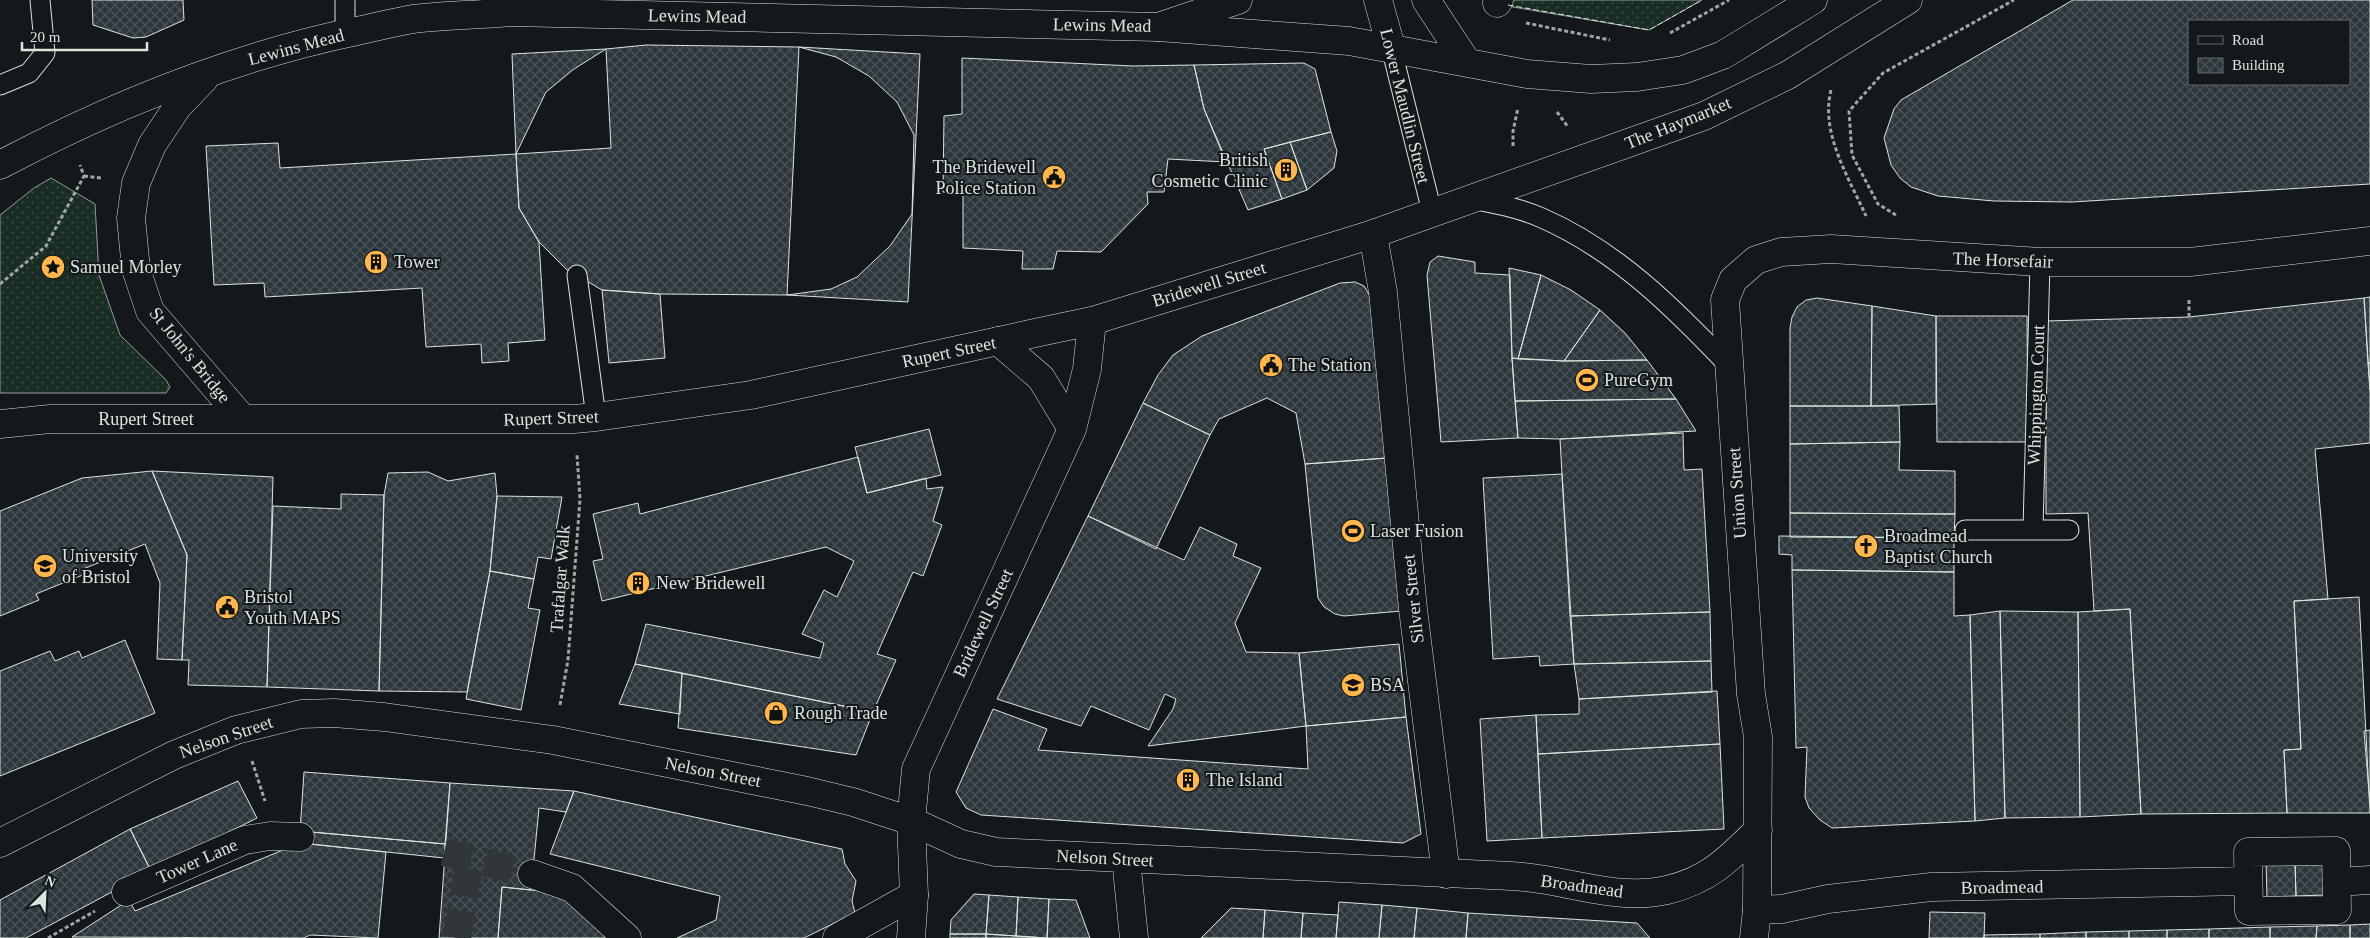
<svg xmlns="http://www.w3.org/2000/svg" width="2370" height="938" font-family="Georgia,serif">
<defs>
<pattern id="grass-dots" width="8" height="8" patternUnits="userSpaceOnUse" patternTransform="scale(1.25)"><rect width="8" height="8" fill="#1a2d24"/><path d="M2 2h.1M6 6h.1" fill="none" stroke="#3b4b43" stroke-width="1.8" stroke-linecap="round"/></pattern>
<pattern id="building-cross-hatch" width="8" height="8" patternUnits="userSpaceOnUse" patternTransform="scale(1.25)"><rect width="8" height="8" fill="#2c363c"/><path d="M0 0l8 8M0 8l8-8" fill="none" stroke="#4a5358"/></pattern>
</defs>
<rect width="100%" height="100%" fill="#14181c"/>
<!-- grass -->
<path fill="url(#grass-dots)" stroke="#939e99" d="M1510 0H1702L1649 30 1507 6Z
M51 178 95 204 99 275 120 335 166 380 170 387 166 393H0V215L34 188Z"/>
<!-- building -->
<path fill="url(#building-cross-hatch)" stroke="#d8e6dc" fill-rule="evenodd" d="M92 0H183L184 20 146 37 133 38 93 25Z
M2073 0H2370V184L2072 202 1994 201 1938 196 1911 187 1900 178 1891 165 1884 138 1894 109 1901 100ZM2189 21H2349V84H2189Z
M646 45 799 47 836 57 869 76 897 102 914 135 912 214 890 246 857 277 831 289 787 295 660 294 602 290 566 269 539 242 519 208 516 154 546 92 574 69 606 49Z
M799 47 920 54 908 302 787 295Z
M606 49 611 148 516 154 512 54Z
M962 58 1133 66 1194 65 1204 109 1226 162 1168 159 1164 192H1147L1148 204 1101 252 1057 251 1053 269H1022L1023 251 963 248V194L943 192 944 116 962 114Z
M1304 63 1315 69 1331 132 1264 149 1282 199 1248 210 1204 109 1194 65Z
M1331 132 1337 151 1334 168 1307 190 1290 142Z
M1290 142 1307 190 1282 199 1264 149Z
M278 143 280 168 516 154 519 208 539 242 545 340 508 343 509 361 482 363 481 344 426 347 422 288 265 297 264 283 214 285 206 146Z
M1438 256 1475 262V273L1510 275 1512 358 1518 438 1441 442 1427 275 1430 262Z
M1509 268 1541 275 1518 359 1512 358Z
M1541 275 1571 290 1600 310 1564 361 1518 359Z
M1355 282 1364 286 1370 296 1387 458 1305 464 1296 413 1267 398 1219 419 1210 435 1143 403 1158 375 1173 355 1202 336 1340 283Z
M602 290 660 294 665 358 609 363Z
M2370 297V363H2368L2364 298Z
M1817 298 1872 306 1871 406H1790V328L1792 317 1797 307 1806 300Z
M2364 298 2370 390V443L2315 449 2328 599 2294 601 2301 749 2284 750 2287 813 2141 814 2130 609 2094 611 2088 513 2046 514V321L2189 317Z
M1872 306 1936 316V404L1871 406Z
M1600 310 1625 333 1647 360 1564 361Z
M1936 316H2027L2028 442H1937Z
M1512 358 1564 361 1647 360 1676 399 1515 401Z
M2368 363H2370V390Z
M1676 399 1696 431 1560 439 1518 438 1515 401Z
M1143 403 1210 435 1156 549 1088 516Z
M1790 406H1899L1900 442 1790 444Z
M929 429 941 475 867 493 855 447Z
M1683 433 1684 470 1702 469 1710 612 1570 616 1560 439Z
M1900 442 1899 470 1955 471V514L1790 513V444Z
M858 457 867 493 926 478 927 489 943 487 933 521 942 525 923 576 913 572 877 654 896 660 873 712 635 664 646 624 820 658 824 643 802 634 824 590 837 597 854 561 826 547 602 601 593 561 603 559 593 514 638 503 640 514Z
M1387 458 1401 611 1344 616 1335 614 1324 607 1318 598 1305 464Z
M152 471 187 555 182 660 157 659 160 583 145 544 83 569 85 574 36 594 39 600 0 616V511L82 478Z
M152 471 273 477 267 687 188 685 189 660H182L187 555Z
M428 472 448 481 495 473 497 496 490 571 467 692 379 691 384 495 388 473Z
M1562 474 1574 664 1540 666 1539 656 1493 659 1483 478Z
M341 494 384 495 379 691 267 687 273 506 341 509Z
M497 496 562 497 551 559 538 557 534 579 490 571Z
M1790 513 1955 514 1954 538 1790 537Z
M1088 516 1184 560 1200 527 1237 544 1233 556 1261 568 1235 623 1246 652 1299 653 1306 726 1148 746 1173 709 1176 699 1165 694 1149 730 1091 706 1081 726 997 699Z
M1779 536 1954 538V572L1792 570V555L1779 554Z
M1792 570 1954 572V616L1970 615 1975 821 1832 828 1820 820 1809 808 1805 797 1807 747 1796 748Z
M490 571 534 579 528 608 540 610 521 710 466 699Z
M2359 597 2370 813H2287L2284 750 2301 749 2294 601Z
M2130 609 2141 814 2080 817 2078 612Z
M2000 611 2005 818 1975 821 1970 615Z
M2000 611 2078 612 2080 817 2005 818Z
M1710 612 1711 661 1574 664 1570 616Z
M125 640 155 713 0 776V671L50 651 55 661 79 651 82 658Z
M1399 644 1406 717 1306 726 1299 653Z
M1711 661 1712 692 1579 699 1574 664Z
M635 664 682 673 680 714 619 704Z
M682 673 873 712 856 755 678 728Z
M1717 691 1720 744 1538 754 1536 715 1579 714V699Z
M993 709 1047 729 1038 750 1308 769 1306 726 1406 717 1421 834 1403 843 981 815 966 808 956 792Z
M1536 715 1542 838 1487 841 1480 719Z
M2370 730V804L2364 731Z
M1720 744 1724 829 1542 838 1538 754Z
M304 772 450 783 445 844 300 831Z
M238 781 257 818 151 871 130 829Z
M450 783 574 791 566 812 539 808 531 890 502 887 498 938H439Z
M574 791 842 849 845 864 856 881 852 901 855 913 804 938H677L716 920 720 896 550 854Z
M130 829 151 871 26 938H0V900Z
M300 831 445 844 444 858 300 843Z
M300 843 386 852 378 938 310 935 304 938 72 937 129 900 135 911Z
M2323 862 2324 895 2296 896 2295 863Z
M2266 863H2295L2296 896 2267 897Z
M502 887 569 894 610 938H498Z
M974 894 989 895 986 934H950L951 920Z
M989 895 1018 897 1016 936 986 934Z
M1018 897 1049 899 1047 938 1016 936Z
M1049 899 1076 900 1090 938H1047Z
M1339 902 1382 905 1379 938H1336Z
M1382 905 1417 908 1414 938H1379Z
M1231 908 1265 910 1263 938H1201Z
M1417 908 1468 913 1466 938H1414Z
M1265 910 1303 913 1301 938H1263Z
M1930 912 1985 913 1984 938H1929Z
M1303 913 1338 915 1336 938H1301Z
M1468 913 1637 923 1650 938H1466Z
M2370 924V938H2350V925Z
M2350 925V938H2316L2317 926Z
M2317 926 2316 938H2270V927Z
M2270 927V938H2209V929Z
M2209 929V938H2167V930Z
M2167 930V938H2129V931Z
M2129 931V938H2086V932Z
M2086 932V938H2040V934Z
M950 934H986V938H950Z
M986 934 1047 938H986Z
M2040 934V938H1984V935Z"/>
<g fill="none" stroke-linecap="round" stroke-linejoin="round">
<!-- pedestrian-tunnel -->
<path stroke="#313739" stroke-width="28" stroke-dasharray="28 14" stroke-linecap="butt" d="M444 852 532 874
M457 938 470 859"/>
<!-- service casing -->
<g stroke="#d8e6dc" stroke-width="21">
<path id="service" d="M345 34V0
M1391 47 1432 212
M0 85 29 73 45 53 40 0
M1472 199C1496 204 1520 208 1542 218 1617 251 1674 308 1730 367
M577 275 596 417
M2033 529 2040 262
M1965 530H2069"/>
</g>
<!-- pedestrian casing -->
<g stroke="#d8e6dc" stroke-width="29">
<path id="pedestrian" d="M1497 3 1499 0
M2336 851 2337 910 2249 911 2248 852Z
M532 874 572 888 627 938
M2337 882 2370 880
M126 892 245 840 270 836 300 837
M1757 910 1782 909 1828 899 1931 887 2248 881
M837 938 914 895"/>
</g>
<!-- minor casing -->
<g stroke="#d8e6dc" stroke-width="29">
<path id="minor" d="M1373 234 1383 292 1413 609 1446 874
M998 341 1041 378 1072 429
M0 843 174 755 236 730 301 714 334 713 384 717 553 740 807 791 853 802 911 821 961 844 996 852C1167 861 1339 868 1511 876 1564 878 1615 902 1667 890 1709 880 1729 859 1758 830
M1126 859 1134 938
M911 938 914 895 911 821 916 769 1072 429 1087 369 1092 321
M1754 938 1757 910 1758 737 1751 694 1725 300 1733 280 1756 260 1781 252 1831 249 2040 262H2190L2370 241"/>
</g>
<!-- tertiary casing -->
<g stroke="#d8e6dc" stroke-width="29">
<path id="tertiary" d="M1378 0 1391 47
M1426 0 1466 61
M1158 27 1238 0"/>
</g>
<!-- primary casing -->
<g stroke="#d8e6dc" stroke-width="29">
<path id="primary" d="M204 79 178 106 152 145 136 183 131 218 136 269 150 311 242 418
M0 165C113 105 232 57 357 31 376 27 395 22 413 19 445 15 479 15 512 12L1158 27 1349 41 1527 74 1591 79 1637 77 1683 70 1723 55 1813 0
M0 424 50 419H574L596 417 751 395 1049 330 1092 321 1373 234 1704 116 1788 75 1908 0"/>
</g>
<!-- path -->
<path stroke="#9da8a2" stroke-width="3" stroke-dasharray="4 2.5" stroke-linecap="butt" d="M1526 23 1610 40
M1670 33 1729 0
M1831 90C1820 133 1849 178 1866 216
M1557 112 1568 127
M1513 146V131L1518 108
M84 176 101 178
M1896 215 1878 204 1852 155 1849 111 1883 73 2014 0
M0 284 46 246 84 176 80 165
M2189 317V298
M560 705 568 660 580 499 577 455
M252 761 265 801
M48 938 95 911"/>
<!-- service -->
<use href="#service" stroke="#14181c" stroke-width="19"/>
<!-- pedestrian -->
<use href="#pedestrian" stroke="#14181c" stroke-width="28"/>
<!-- minor -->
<use href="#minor" stroke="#14181c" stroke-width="28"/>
<!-- tertiary -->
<use href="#tertiary" stroke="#14181c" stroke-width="28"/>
<!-- primary -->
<use href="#primary" stroke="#14181c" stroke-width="28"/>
<!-- fence -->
<path stroke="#d8e6dc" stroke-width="1" stroke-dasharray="6 2.5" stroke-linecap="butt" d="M1508 5 1649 30 1702 0"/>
</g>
<!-- icons -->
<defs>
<g id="building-disc" transform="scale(1.25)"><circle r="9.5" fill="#ffb74d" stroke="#14181c"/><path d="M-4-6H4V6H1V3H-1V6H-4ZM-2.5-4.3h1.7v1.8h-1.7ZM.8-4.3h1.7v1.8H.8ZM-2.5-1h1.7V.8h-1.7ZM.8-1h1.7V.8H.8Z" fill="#111"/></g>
<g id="civic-disc" transform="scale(1.25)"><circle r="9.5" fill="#ffb74d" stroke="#14181c"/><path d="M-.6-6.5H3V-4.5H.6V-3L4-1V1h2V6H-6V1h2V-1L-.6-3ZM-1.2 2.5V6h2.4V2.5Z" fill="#111"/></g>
<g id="sight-disc" transform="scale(1.25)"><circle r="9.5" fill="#ffb74d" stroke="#14181c"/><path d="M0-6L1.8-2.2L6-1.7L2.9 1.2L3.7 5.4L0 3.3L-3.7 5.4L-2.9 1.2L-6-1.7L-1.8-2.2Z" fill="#111"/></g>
<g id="stadium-disc" transform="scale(1.25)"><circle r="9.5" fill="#ffb74d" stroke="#14181c"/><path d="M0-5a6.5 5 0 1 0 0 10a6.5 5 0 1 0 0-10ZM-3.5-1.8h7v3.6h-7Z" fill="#111"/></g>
<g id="church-disc" transform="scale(1.25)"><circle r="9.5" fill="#ffb74d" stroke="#14181c"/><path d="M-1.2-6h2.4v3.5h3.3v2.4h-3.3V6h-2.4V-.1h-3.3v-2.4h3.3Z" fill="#111"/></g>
<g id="university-disc" transform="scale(1.25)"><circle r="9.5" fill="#ffb74d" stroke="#14181c"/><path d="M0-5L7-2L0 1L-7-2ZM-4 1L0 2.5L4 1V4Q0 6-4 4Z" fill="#111"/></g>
<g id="school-disc" transform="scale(1.25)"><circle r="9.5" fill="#ffb74d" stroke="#14181c"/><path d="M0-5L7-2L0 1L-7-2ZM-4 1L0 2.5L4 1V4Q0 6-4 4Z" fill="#111"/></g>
<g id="shop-disc" transform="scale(1.25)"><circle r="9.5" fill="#ffb74d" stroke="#14181c"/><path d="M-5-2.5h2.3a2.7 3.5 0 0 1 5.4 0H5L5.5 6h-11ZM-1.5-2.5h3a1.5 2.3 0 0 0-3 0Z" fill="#111"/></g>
</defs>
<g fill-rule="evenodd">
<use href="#building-disc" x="1286" y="170"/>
<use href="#civic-disc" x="1054" y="177"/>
<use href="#building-disc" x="376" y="262"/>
<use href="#sight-disc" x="53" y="267"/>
<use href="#civic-disc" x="1271" y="365"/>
<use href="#stadium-disc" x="1587" y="380"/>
<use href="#stadium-disc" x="1353" y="531"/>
<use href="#church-disc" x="1866" y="546"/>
<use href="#university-disc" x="45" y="566"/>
<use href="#building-disc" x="638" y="583"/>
<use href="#civic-disc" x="227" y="607"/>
<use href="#school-disc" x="1353" y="685"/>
<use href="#shop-disc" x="776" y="713"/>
<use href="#building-disc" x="1188" y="780"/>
</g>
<g text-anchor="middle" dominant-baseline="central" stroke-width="4" stroke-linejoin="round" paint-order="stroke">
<!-- street labels -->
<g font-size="18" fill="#d8e6dc" stroke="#14181c">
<text transform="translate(697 16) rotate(1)">Lewins Mead</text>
<text transform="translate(1102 25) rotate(1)">Lewins Mead</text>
<text transform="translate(296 47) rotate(-15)">Lewins Mead</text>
<text transform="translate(1405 106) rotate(76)">Lower Maudlin Street</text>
<text transform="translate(1678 123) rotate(-22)">The Haymarket</text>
<text transform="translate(2003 260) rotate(2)">The Horsefair</text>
<text transform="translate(1209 284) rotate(-17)">Bridewell Street</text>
<text transform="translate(949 352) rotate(-12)">Rupert Street</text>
<text transform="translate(190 355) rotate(51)">St John's Bridge</text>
<text transform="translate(2036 395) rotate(-88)">Whippington Court</text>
<text transform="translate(551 418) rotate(-2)">Rupert Street</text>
<text x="146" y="419">Rupert Street</text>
<text transform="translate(1737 493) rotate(-94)">Union Street</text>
<text transform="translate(560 579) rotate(-86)">Trafalgar Walk</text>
<text transform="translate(1413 599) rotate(-96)">Silver Street</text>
<text transform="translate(983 623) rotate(-65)">Bridewell Street</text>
<text transform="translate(226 737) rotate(-19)">Nelson Street</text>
<text transform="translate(713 772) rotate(11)">Nelson Street</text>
<text transform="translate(1105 858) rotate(3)">Nelson Street</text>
<text transform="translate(197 861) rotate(-24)">Tower Lane</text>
<text transform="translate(1582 886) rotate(8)">Broadmead</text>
<text transform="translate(2002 887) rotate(-1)">Broadmead</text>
</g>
<!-- poi labels -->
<g font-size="18" fill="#d8e6dc" stroke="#14181c" text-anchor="start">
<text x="1268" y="160" text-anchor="end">British<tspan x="1268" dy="21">Cosmetic Clinic</tspan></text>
<text x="1036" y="167" text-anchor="end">The Bridewell<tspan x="1036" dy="21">Police Station</tspan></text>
<text x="394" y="262">Tower</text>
<text x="70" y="267">Samuel Morley</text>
<text x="1288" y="365">The Station</text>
<text x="1604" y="380">PureGym</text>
<text x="1370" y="531">Laser Fusion</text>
<text x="1884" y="536">Broadmead<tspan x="1884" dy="21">Baptist Church</tspan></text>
<text x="62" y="556">University<tspan x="62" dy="21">of Bristol</tspan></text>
<text x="656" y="583">New Bridewell</text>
<text x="244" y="597">Bristol<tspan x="244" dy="21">Youth MAPS</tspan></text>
<text x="1370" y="685">BSA</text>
<text x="794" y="713">Rough Trade</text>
<text x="1206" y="780">The Island</text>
</g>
</g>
<!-- legend -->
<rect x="2188" y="20" width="162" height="65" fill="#14181c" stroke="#626a69"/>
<rect x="2198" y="36" width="25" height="8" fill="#14181c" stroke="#626a69"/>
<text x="2232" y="45" font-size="15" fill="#d8e6dc">Road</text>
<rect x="2198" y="58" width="25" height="15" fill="url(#building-cross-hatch)" stroke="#626a69"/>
<text x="2232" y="70" font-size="15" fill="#d8e6dc">Building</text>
<!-- north arrow -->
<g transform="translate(45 893) rotate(24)" stroke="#14181c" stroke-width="4" paint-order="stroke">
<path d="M0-4L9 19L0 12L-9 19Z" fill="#d8e6dc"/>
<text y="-8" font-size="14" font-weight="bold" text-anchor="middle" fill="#d8e6dc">N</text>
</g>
<!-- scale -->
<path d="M22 42v8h125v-8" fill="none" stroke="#d8e6dc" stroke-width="2.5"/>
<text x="30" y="42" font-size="15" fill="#d8e6dc" stroke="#14181c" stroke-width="4" paint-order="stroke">20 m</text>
</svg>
